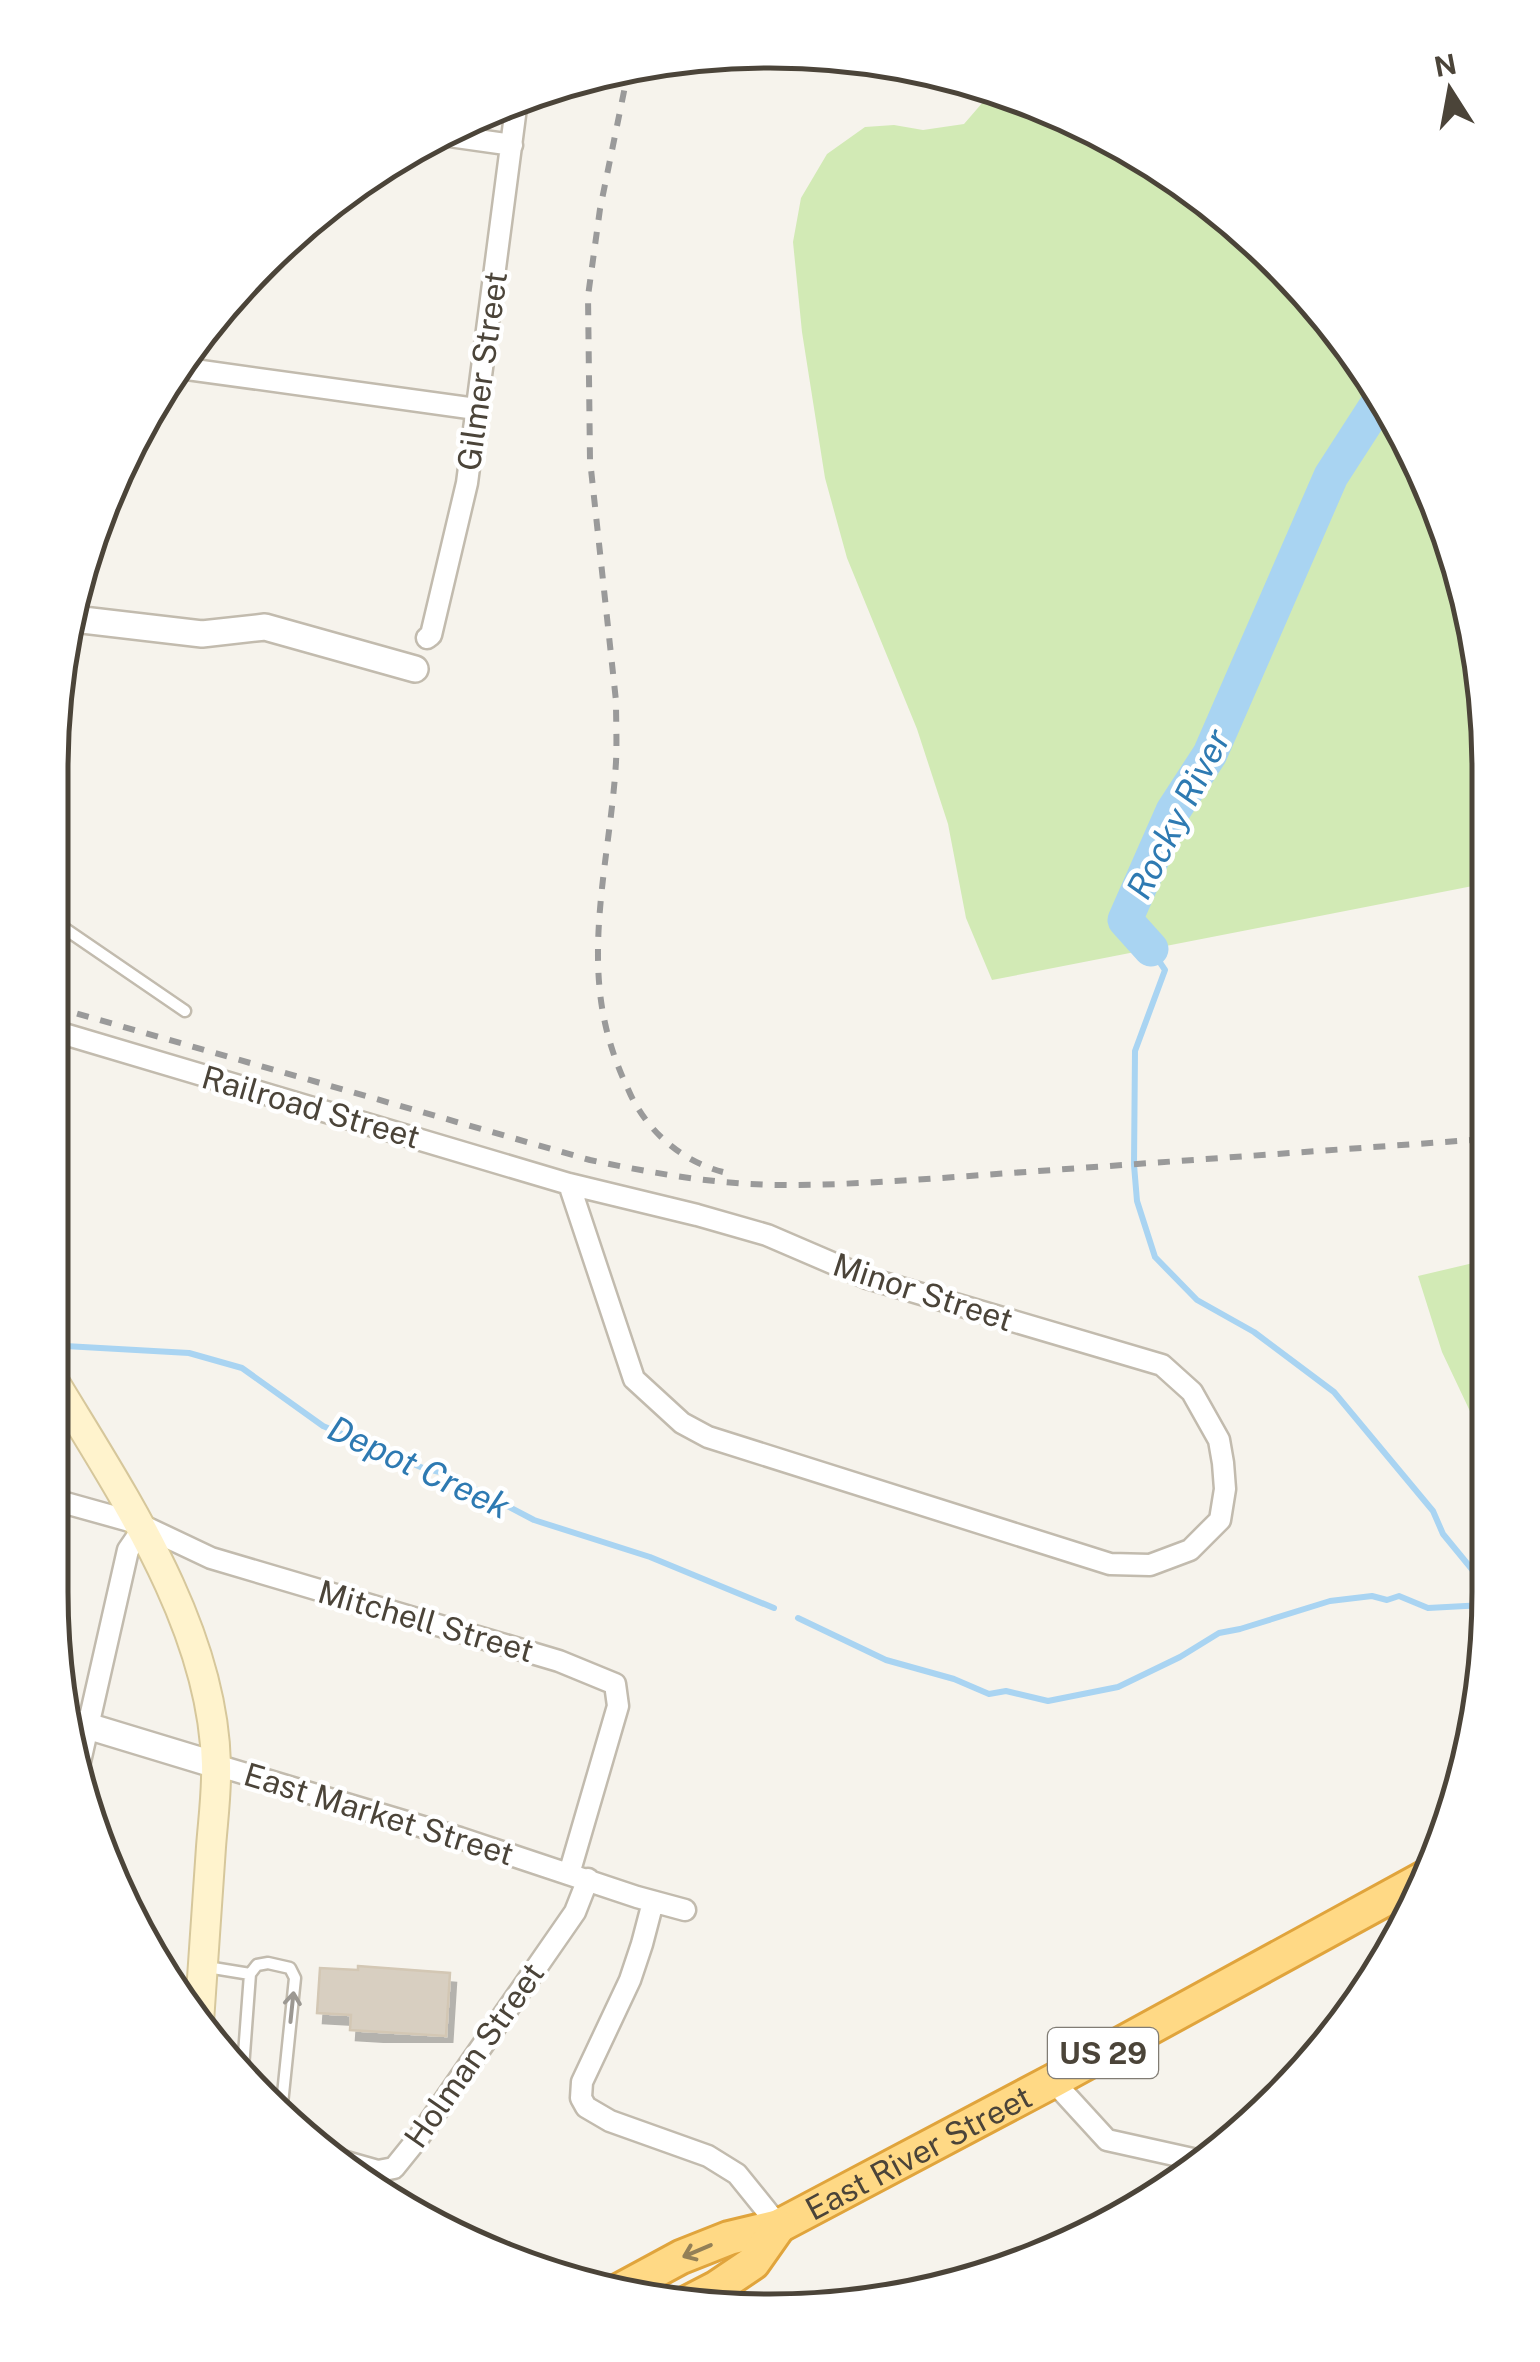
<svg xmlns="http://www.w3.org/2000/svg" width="1540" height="2362" font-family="'Public Sans',sans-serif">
<defs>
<filter id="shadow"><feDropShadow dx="6" dy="10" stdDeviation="0" flood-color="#0004"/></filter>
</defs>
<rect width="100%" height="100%" fill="#f6f3ec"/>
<!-- green -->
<path fill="#d2eab5" d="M996 87 1129 146 1244 228 1341 331 1415 451 1466 584 1488 723V883L992 980 966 918 948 824 917 729 847 558 825 478 802 332 793 242 801 198 827 154 865 127 894 125 923 130 964 124Z
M1486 1260 1485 1443 1442 1352 1418 1276Z"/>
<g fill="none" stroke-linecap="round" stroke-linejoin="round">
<!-- stream -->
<path stroke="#a9d4f2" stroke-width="6" d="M1151 949 1165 970 1135 1051 1134 1165 1137 1201 1155 1257 1197 1300 1254 1332 1334 1392 1433 1511 1443 1534 1484 1584
M65 1346 189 1353 242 1368 323 1426 423 1468 444 1473 534 1520 650 1557 774 1608
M798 1618 886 1660 954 1679 989 1694 1006 1691 1048 1701 1118 1687 1180 1657 1219 1633 1240 1629 1330 1601 1372 1596 1387 1600 1399 1596 1428 1608 1484 1605"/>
<!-- river -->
<path stroke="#a9d4f2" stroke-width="35" d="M1151 949 1125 920 1173 811 1210 754 1331 476 1382 397"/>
</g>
<!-- building -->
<path fill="#d8cfc1" stroke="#d3c7b4" stroke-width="2.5" filter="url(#shadow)" d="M358 1966 450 1973 446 2036 350 2030 351 2015 317 2013 320 1968 358 1970Z"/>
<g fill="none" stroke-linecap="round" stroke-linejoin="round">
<!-- service casing -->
<g stroke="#c2bbae" stroke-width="15">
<path id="service" d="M55 922 185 1011
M207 1967 250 1974
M243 2068 250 1974 257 1965 268 1963 290 1968 295 1978 282 2104 278 2106"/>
</g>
<!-- minor casing -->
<g stroke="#c2bbae" stroke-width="25">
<path id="minor" d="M676 59V61
M435 134 512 145
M180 368 476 409
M427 638 431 635 467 483 517 100
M54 1031 569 1184
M569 1184 697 1215 767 1235 867 1278 1162 1365 1192 1392 1219 1440 1223 1463 1225 1489 1220 1520 1190 1550 1150 1565 1110 1564 708 1437 682 1423 634 1379Z
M51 1499 137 1523 211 1558 559 1661 615 1684 618 1706 569 1874
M216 1765 460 1838 637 1897 685 1910
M79 1766 128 1550 139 1534 140 1527
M653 1902 642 1944 630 1980 582 2082 581 2098 586 2107 610 2121 708 2156 737 2174 779 2226
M1053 2081 1107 2140 1197 2160
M325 2156 378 2171 394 2168 419 2137 575 1912 588 1879"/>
</g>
<!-- tertiary casing -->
<g stroke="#c2bbae" stroke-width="30">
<path id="tertiary" d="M74 619 202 634 265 627 415 669
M71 1721 216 1765"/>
</g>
<!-- secondary casing -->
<g stroke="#d6c79b" stroke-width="32">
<path id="secondary" d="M51 1376C120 1491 213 1625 216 1764 217 1791 213 1820 211 1847 207 1906 203 1964 199 2022"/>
</g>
<!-- trunk casing -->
<g stroke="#e0a43c" stroke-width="38">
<g id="trunk">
<path id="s1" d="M620 2290 681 2257 729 2238 779 2226 1053 2081 1426 1877"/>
<path d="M687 2303 716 2288 753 2263 779 2226"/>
</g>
</g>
<!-- service -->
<use href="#service" stroke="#fff" stroke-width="10"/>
<!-- minor -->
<use href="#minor" stroke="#fff" stroke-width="20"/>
<!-- tertiary -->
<use href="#tertiary" stroke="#fff" stroke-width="25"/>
<!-- secondary -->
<use href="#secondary" stroke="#fff3cd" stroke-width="28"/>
<!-- trunk -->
<use href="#trunk" stroke="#ffd985" stroke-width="32"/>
<!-- rail -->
<path stroke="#9a9a9a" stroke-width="6" stroke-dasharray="12 12" stroke-linecap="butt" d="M629 67 600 209 588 296 590 460 616 701C616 721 617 742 616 762 611 848 586 938 605 1023 610 1046 618 1068 628 1089 645 1129 680 1161 723 1172
M54 1007 590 1160C643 1171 696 1181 750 1184 804 1187 859 1183 913 1180L1486 1139"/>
</g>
<!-- one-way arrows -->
<defs><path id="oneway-shaft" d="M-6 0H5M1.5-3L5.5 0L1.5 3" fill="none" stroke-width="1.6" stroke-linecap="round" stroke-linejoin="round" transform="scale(2.5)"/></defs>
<use stroke="#9c9892" href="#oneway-shaft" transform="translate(292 2007) rotate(-84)"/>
<use stroke="#938057" href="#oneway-shaft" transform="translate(697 2251) rotate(157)"/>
<g text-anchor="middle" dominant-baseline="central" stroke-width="9" stroke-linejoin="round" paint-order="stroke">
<!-- shield labels -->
<rect fill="#fff" stroke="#817c74" stroke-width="2.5" x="1048" y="2028" width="110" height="50" rx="8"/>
<g font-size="30" font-weight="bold" fill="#4b4439">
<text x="1103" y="2053">US 29</text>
</g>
<!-- street labels -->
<g font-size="32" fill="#4b4439" stroke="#fff">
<text transform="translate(482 371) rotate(-82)">Gilmer Street</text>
<text transform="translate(311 1107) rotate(16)">Railroad Street</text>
<text transform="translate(923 1292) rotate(18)">Minor Street</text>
<text transform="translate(426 1621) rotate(16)">Mitchell Street</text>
<text transform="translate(379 1814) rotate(17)">East Market Street</text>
<text transform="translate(474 2055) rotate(-55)">Holman Street</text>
<text stroke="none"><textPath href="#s1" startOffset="330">East River Street</textPath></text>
</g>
<!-- water labels -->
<g font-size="35" font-style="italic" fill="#2e7ab2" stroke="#fff">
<text transform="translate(1178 814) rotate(-63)">Rocky River</text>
<text transform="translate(419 1467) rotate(25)">Depot Creek</text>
</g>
</g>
<!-- crop -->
<path d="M0 0H1540V2362H0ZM770 68H770A702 702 0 0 1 1472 770V1592A702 702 0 0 1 770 2294H770A702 702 0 0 1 68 1592V770A702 702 0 0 1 770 68Z" fill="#fff" fill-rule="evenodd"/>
<path fill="none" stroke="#4b4439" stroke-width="5" d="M770 68H770A702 702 0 0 1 1472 770V1592A702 702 0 0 1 770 2294H770A702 702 0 0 1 68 1592V770A702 702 0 0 1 770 68Z"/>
<!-- north arrow -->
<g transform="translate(1450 90) rotate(349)" stroke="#ffffff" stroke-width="8" paint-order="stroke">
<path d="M0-8L18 38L0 25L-18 38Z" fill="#4b4439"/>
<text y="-15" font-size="28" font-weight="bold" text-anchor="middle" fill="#4b4439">N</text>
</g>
</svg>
